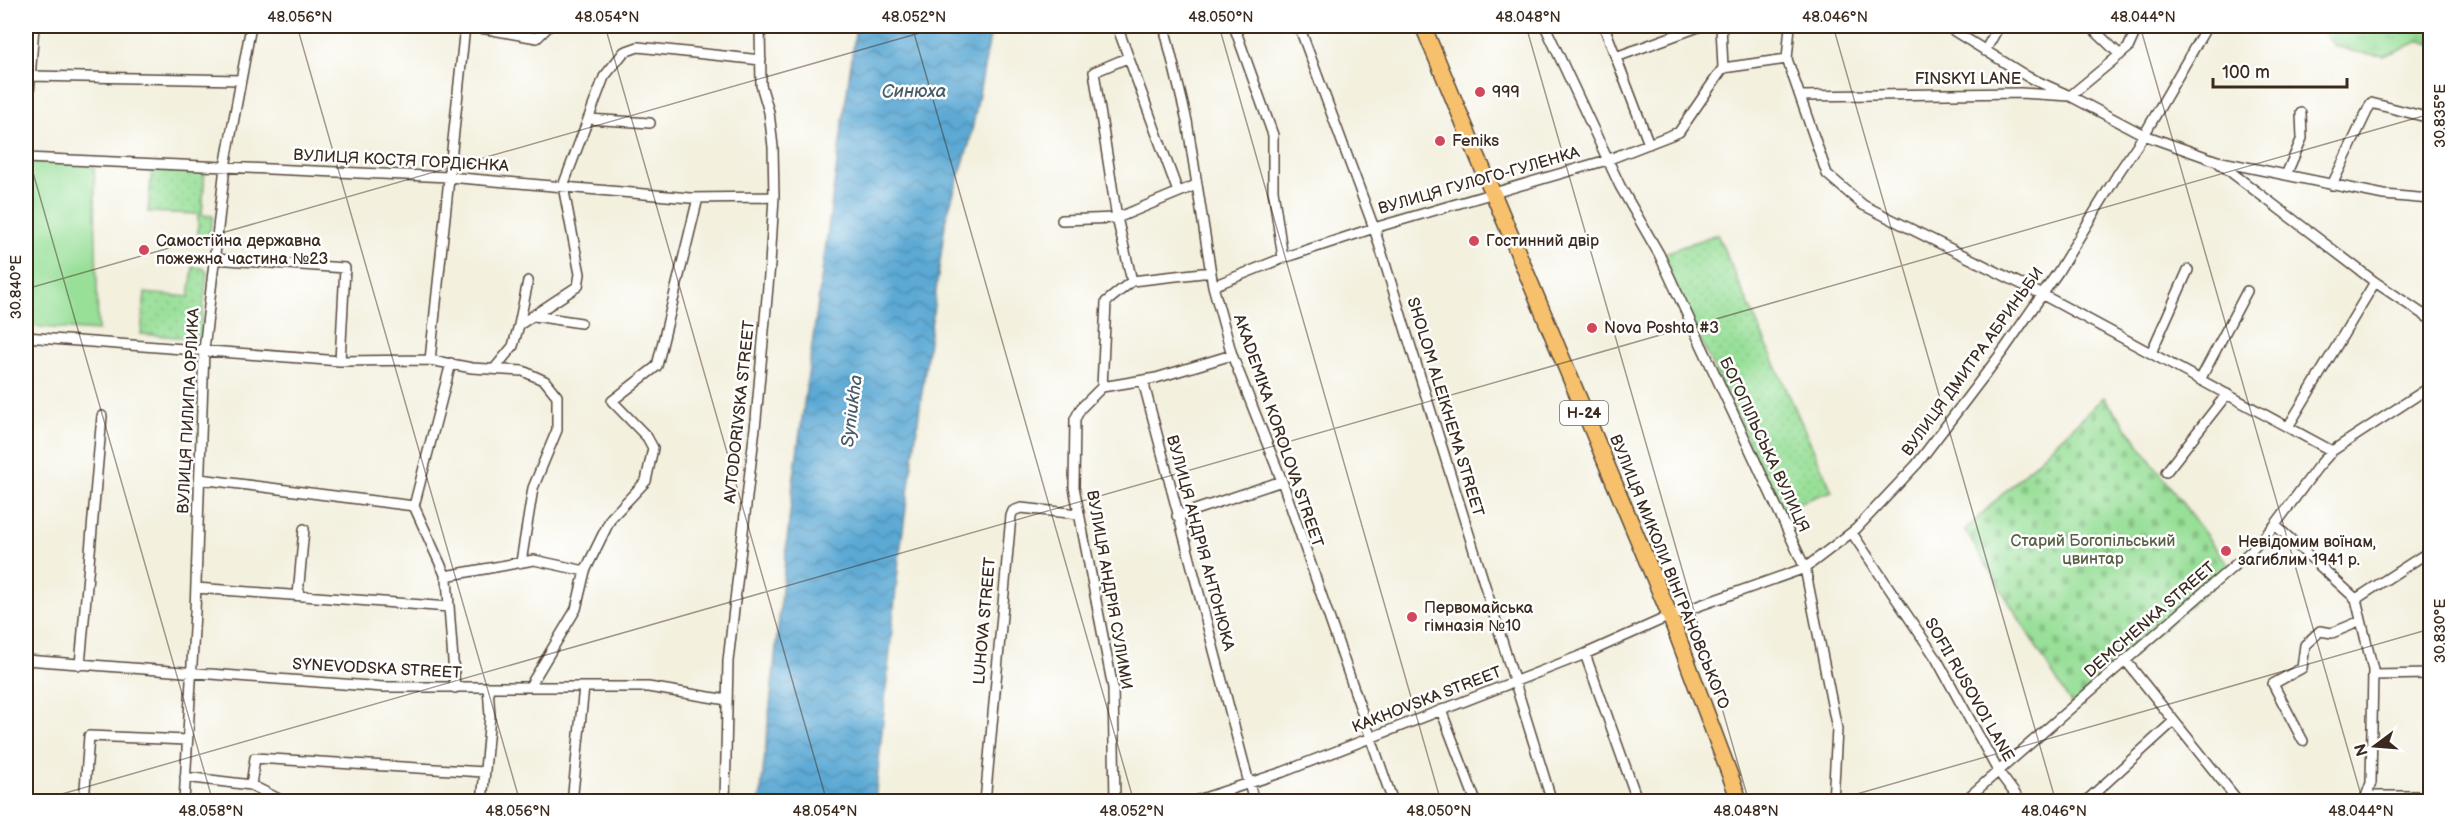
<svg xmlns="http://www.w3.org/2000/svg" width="2456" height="827" font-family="'Balsamiq Sans',sans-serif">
<defs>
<pattern id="grass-dots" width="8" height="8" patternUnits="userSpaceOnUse" patternTransform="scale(1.5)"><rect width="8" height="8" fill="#98df98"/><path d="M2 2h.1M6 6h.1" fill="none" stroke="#84c083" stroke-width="1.8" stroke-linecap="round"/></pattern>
<pattern id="wetland-marsh" width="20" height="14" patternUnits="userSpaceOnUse" patternTransform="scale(1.5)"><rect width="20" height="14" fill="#98df98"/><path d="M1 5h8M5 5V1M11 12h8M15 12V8" fill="none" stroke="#84c083"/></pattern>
<pattern id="cemetery-stones" width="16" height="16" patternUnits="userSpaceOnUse" patternTransform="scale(1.5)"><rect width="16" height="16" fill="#98df98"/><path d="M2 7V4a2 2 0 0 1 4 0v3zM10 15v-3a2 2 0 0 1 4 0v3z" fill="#84c083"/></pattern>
<pattern id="water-waves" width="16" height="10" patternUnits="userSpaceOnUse" patternTransform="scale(1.5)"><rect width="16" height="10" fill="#5ba9d4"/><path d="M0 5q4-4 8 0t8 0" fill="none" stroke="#4c8aab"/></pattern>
</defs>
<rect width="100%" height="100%" fill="#fff"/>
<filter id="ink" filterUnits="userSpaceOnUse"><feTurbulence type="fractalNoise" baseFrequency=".0167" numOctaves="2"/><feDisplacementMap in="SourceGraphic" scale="12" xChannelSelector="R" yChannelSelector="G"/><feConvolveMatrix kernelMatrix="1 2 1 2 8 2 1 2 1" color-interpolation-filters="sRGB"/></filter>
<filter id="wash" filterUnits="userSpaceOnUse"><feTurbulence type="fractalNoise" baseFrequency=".008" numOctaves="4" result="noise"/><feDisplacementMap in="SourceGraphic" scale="24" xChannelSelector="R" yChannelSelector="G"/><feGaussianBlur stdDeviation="1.35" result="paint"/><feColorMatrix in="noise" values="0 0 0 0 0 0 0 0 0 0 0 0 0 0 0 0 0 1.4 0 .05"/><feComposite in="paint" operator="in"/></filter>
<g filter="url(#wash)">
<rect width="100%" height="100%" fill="#f3f0de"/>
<!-- grass -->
<path fill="url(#grass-dots)" stroke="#6a845b" stroke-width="1.5" d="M152 168 205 169 202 215 213 216 209 236 198 237V214L148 212Z
M1717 234 1832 491 1780 509 1660 255Z
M193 267 203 268 207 272 200 339 141 334 145 293 189 297Z"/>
<!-- wetland -->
<path fill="url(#wetland-marsh)" stroke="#6a845b" stroke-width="1.5" d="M2317 26H2430V44L2420 41 2384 56 2355 52 2334 45Z"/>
<!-- cemetery -->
<path fill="url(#cemetery-stones)" stroke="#6a845b" stroke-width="1.5" d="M2104 397 2231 569 2073 707 1965 530Z"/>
<!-- park -->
<path fill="#98df98" stroke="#6a845b" stroke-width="1.5" d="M26 161H94L98 331 26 326Z"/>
<!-- water -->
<path fill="url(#water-waves)" stroke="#4b6a79" stroke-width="1.5" d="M856 26H992L970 141 946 218 899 559 875 801H760L793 483Z"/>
</g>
<g filter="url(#ink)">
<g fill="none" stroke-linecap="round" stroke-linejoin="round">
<!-- minor casing -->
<g stroke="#57483b" stroke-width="12">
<path id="minor" d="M469 26 537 38 549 26
M1117 26 1178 192
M1164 26 1187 121 1213 286 1232 355 1282 481 1393 802
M1234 26 1273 135V190L1283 258
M1299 26 1374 228 1552 802
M1545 26 1620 186 1659 254 1805 568 1837 729 1833 802
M1604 26 1649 144
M1721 26 1723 68
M1946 26 2028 77 2070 96 2144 135 2217 161 2384 195 2430 199
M2090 26 2120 55
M1985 51 1999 26
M1616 57 1701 26
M1127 58 1094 72 1117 218 1132 281
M1787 59 1790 26
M1723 68 1787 59 1827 174 1863 205 2043 295 2332 451
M30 76 241 80
M1802 96 2020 93 2070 96 2128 48 2138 26
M588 119 650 123
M26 132 34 26
M26 158 449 177 690 198 774 197
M2219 163 2375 282 2430 319
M2286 175 2302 138 2301 113
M2332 185 2371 103 2430 118
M1062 220 1117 218 1196 185
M214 259 345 268 340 361
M1213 286 1283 258 1374 228 1607 160 1679 132 1723 68
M534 316 581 323
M519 325 528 281
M26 337 340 361 430 360 472 368 523 371 545 381 557 396V430L533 488 521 562
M2151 353 2188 270
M430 360 465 26
M451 363 414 506 447 579 455 688
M495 368 513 346 519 325 578 286 580 274 563 186 604 77 624 52 638 47 761 60
M2200 380 2247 291
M1143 381 1254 802
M1102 387 1106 302 1132 281 1211 272
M2288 427 2375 282
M2166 472 2227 394
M200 479 414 506
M1177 516 1282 481
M2275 525 2356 599 2373 670 2371 783 2364 802
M1852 533 1936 658 1998 771 2021 802
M445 576 534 560 585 571
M196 588 449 607
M298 595 304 529
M2356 599 2430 551
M1585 654 1638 802
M26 660 383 687H648L727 700
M2126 661 2239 802
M80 665 102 416
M2373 675 2430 674
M530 686 576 609 585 571 611 518 646 481 653 448 647 437 612 401 657 366 698 198
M1441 710 1476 802
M2303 741 2273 684 2302 668 2305 645 2320 631 2332 633 2361 621
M185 777 251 785 285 802
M251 785 255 758 484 772
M2366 796H2430
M84 802 89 736 187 740
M184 802 195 612 204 350 225 167 251 26
M482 802 490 716 488 687
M572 802 584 687
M725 802 728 661 756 419 770 264 774 197 773 147 769 112 761 85 760 26
M985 802 1011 516 1013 511 1021 508 1079 514
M1115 802 1113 688 1074 487 1075 419 1081 408 1102 387 1156 378 1232 355
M1192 802 1283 772 1585 654 1670 616 1805 568 1856 529 1917 464 2003 351 2058 272 2119 172 2144 135 2207 26
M1963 802 2251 551 2275 525 2317 468 2332 451 2430 387
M2085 802 2174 721"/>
</g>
<!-- primary casing -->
<g stroke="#57483b" stroke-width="18">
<path id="primary" d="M1423 26 1670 616 1740 802"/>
</g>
<!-- minor -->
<use href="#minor" stroke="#fff" stroke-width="9"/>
<!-- primary -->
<use href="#primary" stroke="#f7c06c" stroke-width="15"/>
</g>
</g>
<!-- ticks -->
<path fill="none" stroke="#3b2a1e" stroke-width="1.5" stroke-opacity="0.45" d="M297 26 520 802M605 26 827 802M912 26 1134 802M1219 26 1441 802M1526 26 1749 802M1833 26 2056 802M2140 26 2363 802M26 148 213 802M26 289 944 26M34 802 2430 114M1829 802 2430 629"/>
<!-- markers -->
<g fill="#d1495b" stroke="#fff" stroke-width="2">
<circle cx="1480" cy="92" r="6"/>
<circle cx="1440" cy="141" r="6"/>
<circle cx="1474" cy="241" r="6"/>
<circle cx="144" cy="250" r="6"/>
<circle cx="1592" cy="328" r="6"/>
<circle cx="2226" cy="551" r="6"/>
<circle cx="1412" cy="617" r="6"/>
</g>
<g text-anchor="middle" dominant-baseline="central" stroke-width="5" stroke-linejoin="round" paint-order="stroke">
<!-- shield labels -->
<rect fill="#fff" stroke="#766a62" stroke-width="1.5" x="1560" y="401" width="48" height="24" rx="4.5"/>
<g font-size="15" font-weight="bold" fill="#3b2a1e">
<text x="1584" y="413">Н-24</text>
</g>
<!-- street labels -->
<g font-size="16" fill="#3b2a1e" stroke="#fff">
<text x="1968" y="79">FINSKYI LANE</text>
<text transform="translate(401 161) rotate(3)">ВУЛИЦЯ КОСТЯ ГОРДІЄНКА</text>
<text transform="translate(1479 181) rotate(-16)">ВУЛИЦЯ ГУЛОГО-ГУЛЕНКА</text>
<text transform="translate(1973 362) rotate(-54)">ВУЛИЦЯ ДМИТРА АБРИНЬБИ</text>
<text transform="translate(1445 407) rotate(73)">SHOLOM ALEIKHEMA STREET</text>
<text transform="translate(189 411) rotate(-87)">ВУЛИЦЯ ПИЛИПА ОРЛИКА</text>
<text transform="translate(740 412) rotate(-84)">AVTODORIVSKA STREET</text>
<text transform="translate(1278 431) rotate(71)">AKADEMIKA KOROLOVA STREET</text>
<text transform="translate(1764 445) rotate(65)">БОГОПІЛЬСЬКА ВУЛИЦЯ</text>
<text transform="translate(1200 543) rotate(75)">ВУЛИЦЯ АНДРІЯ АНТОНЮКА</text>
<text transform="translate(1669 572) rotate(68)">ВУЛИЦЯ МИКОЛИ ВІНГРАНОВСЬКОГО</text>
<text transform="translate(1109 590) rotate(80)">ВУЛИЦЯ АНДРІЯ СУЛИМИ</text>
<text transform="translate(2150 620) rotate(-41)">DEMCHENKA STREET</text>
<text transform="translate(985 621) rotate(-85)">LUHOVA STREET</text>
<text transform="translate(377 669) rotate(3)">SYNEVODSKA STREET</text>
<text transform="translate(1969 690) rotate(60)">SOFII RUSOVOI LANE</text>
<text transform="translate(1427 700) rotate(-21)">KAKHOVSKA STREET</text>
</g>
<!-- poi labels -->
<g font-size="16" fill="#3b2a1e" stroke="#fff" text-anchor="start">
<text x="1492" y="92">999</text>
<text x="1452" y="141">Feniks</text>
<text x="156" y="241">Самостійна державна<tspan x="156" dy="18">пожежна частина №23</tspan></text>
<text x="1486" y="241">Гостинний двір</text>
<text x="1604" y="328">Nova Poshta #3</text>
<text x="2238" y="542">Невідомим воїнам,<tspan x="2238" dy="18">загиблим 1941 р.</tspan></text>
<text x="1424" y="608">Первомайська<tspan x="1424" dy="18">гімназія №10</tspan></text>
</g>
<!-- park labels -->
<g font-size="16" fill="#576043" stroke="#fff">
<text x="2093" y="541">Старий Богопільський<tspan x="2093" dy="18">цвинтар</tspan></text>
</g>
<!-- water labels -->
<g font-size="18" font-style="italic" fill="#485d67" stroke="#fff">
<text x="914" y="91">Синюха</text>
<text transform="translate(852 411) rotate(-83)">Syniukha</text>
</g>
</g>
<!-- margin -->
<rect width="2456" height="827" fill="none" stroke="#fff" stroke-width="66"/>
<!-- north arrow -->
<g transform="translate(2375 746) rotate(254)" stroke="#ffffff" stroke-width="4.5" paint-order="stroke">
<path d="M0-4.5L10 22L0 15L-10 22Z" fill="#3b2a1e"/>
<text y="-9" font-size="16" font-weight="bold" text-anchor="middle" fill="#3b2a1e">N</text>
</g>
<!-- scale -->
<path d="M2213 78v9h134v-9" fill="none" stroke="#3b2a1e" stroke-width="3"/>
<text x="2222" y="78" font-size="18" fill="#3b2a1e" stroke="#ffffff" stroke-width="4.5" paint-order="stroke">100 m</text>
<rect x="33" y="33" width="2390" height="761" fill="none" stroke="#3b2a1e" stroke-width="2"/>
<g font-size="15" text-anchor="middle" fill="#3b2a1e">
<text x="300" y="22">48.056°N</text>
<text x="607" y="22">48.054°N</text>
<text x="914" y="22">48.052°N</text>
<text x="1221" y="22">48.050°N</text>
<text x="1528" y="22">48.048°N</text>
<text x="1835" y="22">48.046°N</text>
<text x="2143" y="22">48.044°N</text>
<text transform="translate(2440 116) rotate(-90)" y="5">30.835°E</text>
<text transform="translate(16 287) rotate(-90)" y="5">30.840°E</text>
<text transform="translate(2440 631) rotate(-90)" y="5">30.830°E</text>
<text x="211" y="816">48.058°N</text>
<text x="518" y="816">48.056°N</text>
<text x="825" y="816">48.054°N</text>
<text x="1132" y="816">48.052°N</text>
<text x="1439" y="816">48.050°N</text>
<text x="1746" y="816">48.048°N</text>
<text x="2054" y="816">48.046°N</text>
<text x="2361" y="816">48.044°N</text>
</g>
</svg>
